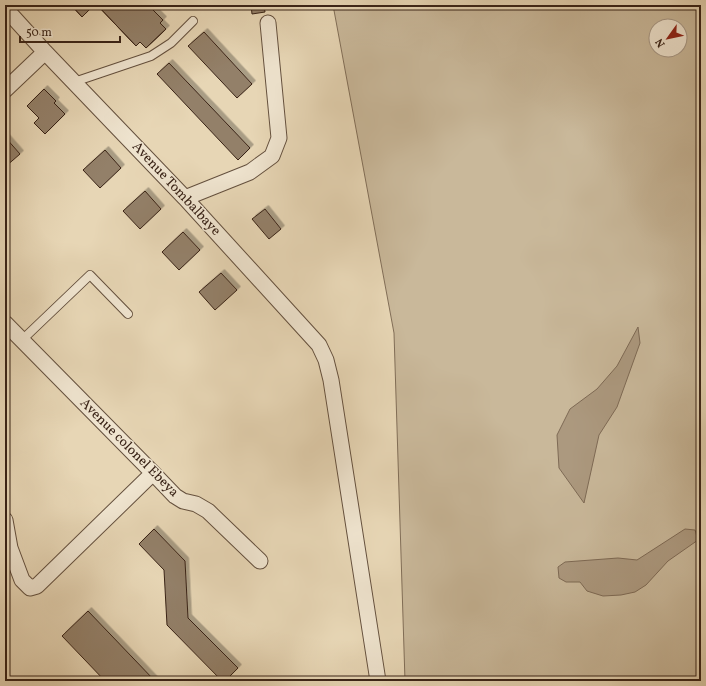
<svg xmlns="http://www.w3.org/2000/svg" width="706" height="686" font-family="Vollkorn,serif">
<defs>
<filter id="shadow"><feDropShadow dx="3.5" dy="-3.5" stdDeviation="0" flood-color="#0004"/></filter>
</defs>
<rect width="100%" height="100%" fill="#e7d6b5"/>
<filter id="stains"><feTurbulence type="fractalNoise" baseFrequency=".005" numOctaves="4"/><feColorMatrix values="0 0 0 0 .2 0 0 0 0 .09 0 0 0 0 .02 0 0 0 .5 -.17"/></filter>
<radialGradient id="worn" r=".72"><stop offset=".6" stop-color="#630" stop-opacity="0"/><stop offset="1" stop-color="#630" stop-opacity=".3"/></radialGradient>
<!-- green -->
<path fill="#c9b89a" stroke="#816e58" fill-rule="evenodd" d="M333 5H701V681H405L394 333ZM656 26H680V50H656Z"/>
<!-- water -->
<path fill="#ac997f" stroke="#7e6a55" d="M638 327 640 343 617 407 599 435 584 503 559 468 557 435 570 409 597 389 617 366Z
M685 529 695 530 698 540 668 561 646 585 635 592 621 595 603 596 587 591 580 582H566L559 578 558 567 565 562 618 558 637 560Z"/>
<!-- building -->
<path fill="#938069" stroke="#392317" filter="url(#shadow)" d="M71 5H94L82 17Z
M71 5H94L82 17Z
M97 5H148L163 20 160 23 166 29 146 48 140 42 136 46Z
M97 5H148L163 20 160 23 166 29 146 48 140 42 136 46Z
M251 5H264L265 12 252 14Z
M204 32 252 84 237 98 188 46Z
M169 63 250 148 238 160 157 74Z
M44 89 56 101 54 103 65 114 45 134 34 123 39 118 27 106Z
M5 137 20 154 5 167Z
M105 150 121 168 100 188 83 170Z
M145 191 161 209 140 229 123 211Z
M265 209 281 229 269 239 252 219Z
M183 232 200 250 179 270 162 252Z
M221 273 237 290 215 310 199 292Z
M154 529 185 561 188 618 238 668 225 681H222L167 625 164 570 139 544Z
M88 611 155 681H105L62 636Z"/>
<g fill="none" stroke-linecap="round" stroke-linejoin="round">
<!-- lane casing -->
<g stroke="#64503e" stroke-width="10">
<path id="lane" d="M74 82 151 56 171 43 193 21
M22 340 90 275 128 314"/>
</g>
<!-- street casing -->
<g stroke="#64503e" stroke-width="17">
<path id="street" d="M5 8 45 52 185 198 319 345 326 360 331 380 378 681
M5 90 45 52
M185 198 250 172 272 156 279 138 268 23
M5 323 153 473 175 496 183 501 196 504 208 511 260 561
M5 520 10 548 22 580 30 588 37 586 153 473"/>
</g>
<!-- lane -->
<use href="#lane" stroke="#efe4cf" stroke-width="8"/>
<!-- street -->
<use href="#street" stroke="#efe4cf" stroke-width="15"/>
</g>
<g text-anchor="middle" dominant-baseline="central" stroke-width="3" stroke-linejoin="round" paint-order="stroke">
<!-- street labels -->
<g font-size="14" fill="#392317" stroke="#efe4cf">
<text transform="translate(176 189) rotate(47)">Avenue Tombalbaye</text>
<text transform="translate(129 448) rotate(45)">Avenue colonel Ebeya</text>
</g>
</g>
<!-- margin -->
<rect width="706" height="686" fill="none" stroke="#e7d6b5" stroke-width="20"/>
<rect x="6" y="6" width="694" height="674" fill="none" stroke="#392317" stroke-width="2"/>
<rect x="10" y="10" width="686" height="666" fill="none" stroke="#392317"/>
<!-- north arrow -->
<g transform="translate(668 38) rotate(237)"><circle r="19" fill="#efe4cf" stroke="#a69785"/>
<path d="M0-3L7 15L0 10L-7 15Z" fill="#8f2418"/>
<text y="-6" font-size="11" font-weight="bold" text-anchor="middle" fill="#392317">N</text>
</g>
<!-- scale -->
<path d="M20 36v6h100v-6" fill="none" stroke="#392317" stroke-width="2"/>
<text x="26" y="36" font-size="12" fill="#392317" stroke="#efe4cf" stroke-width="3" paint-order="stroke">50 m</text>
<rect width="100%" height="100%" filter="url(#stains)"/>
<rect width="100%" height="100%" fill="url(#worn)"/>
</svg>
